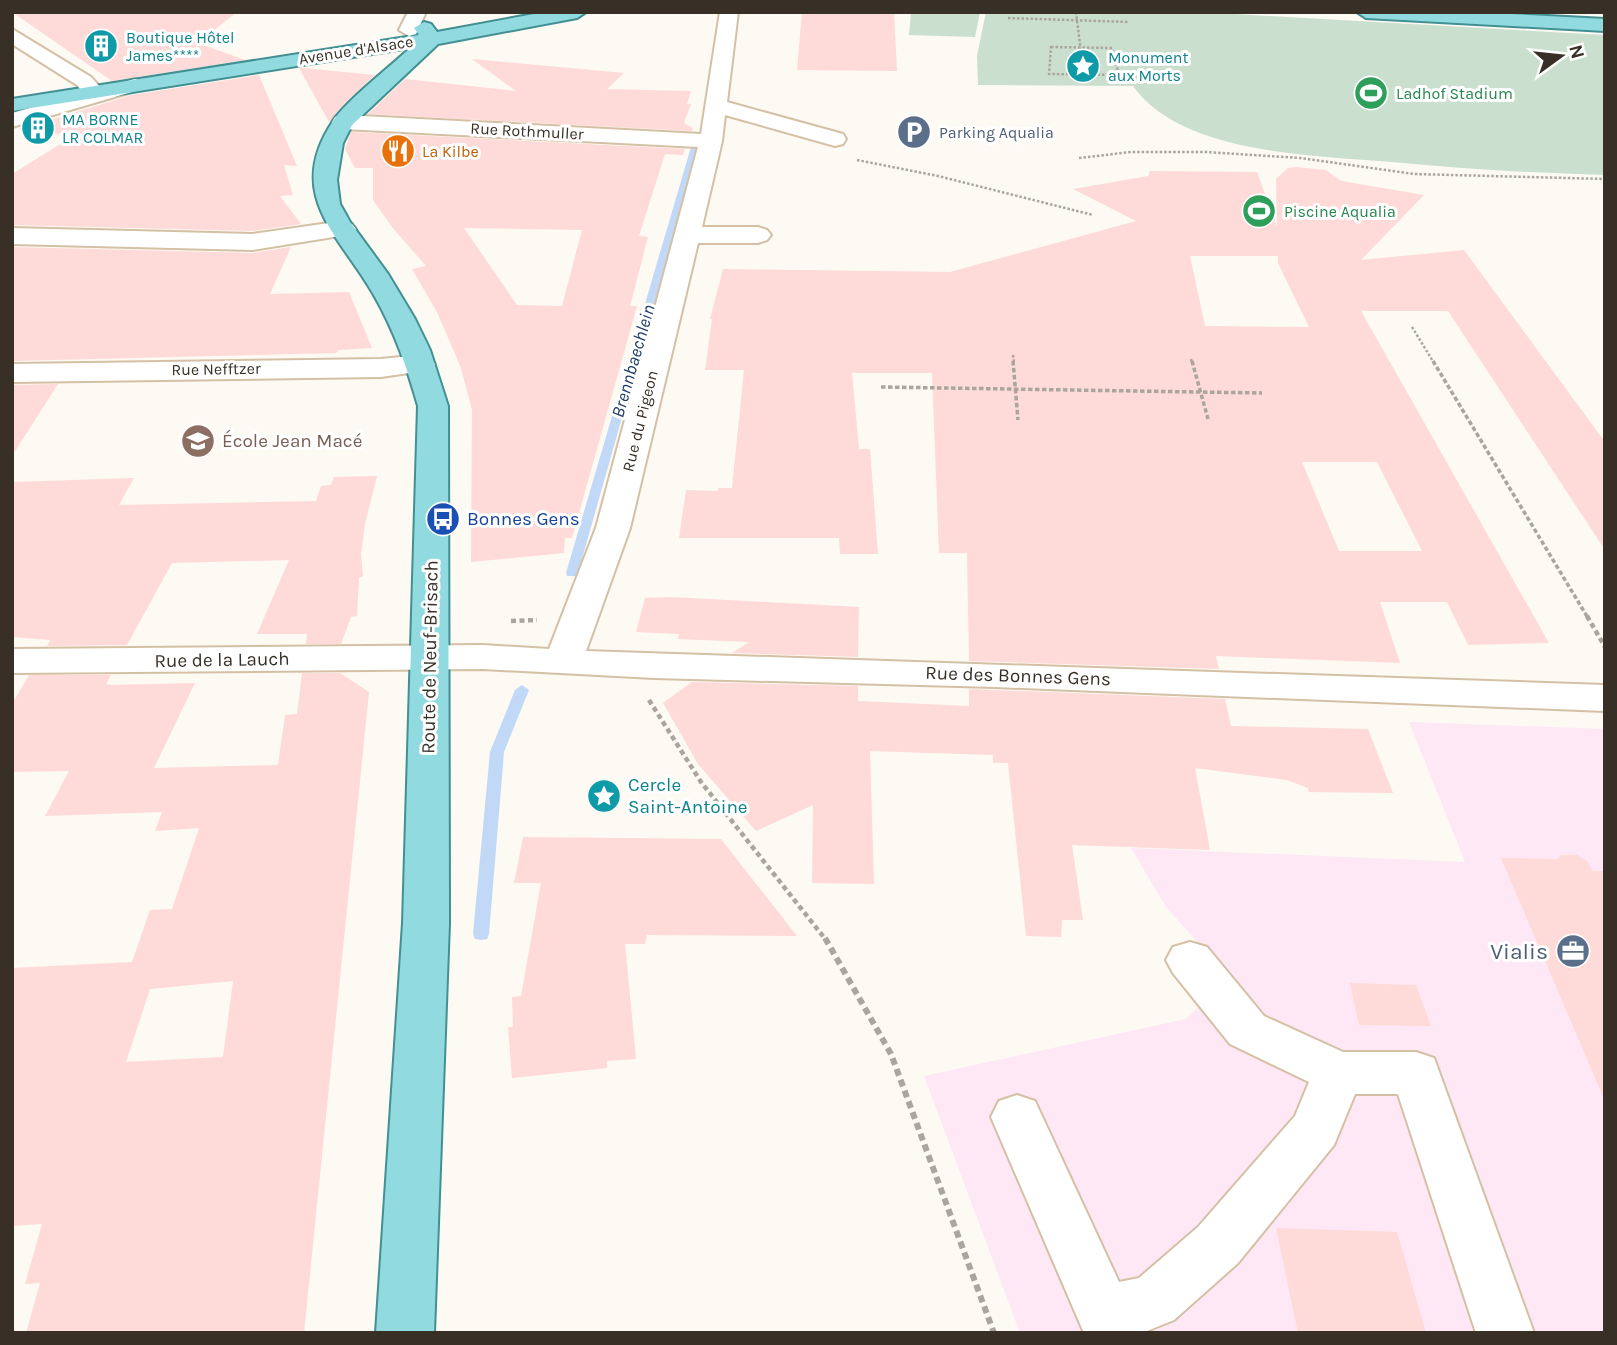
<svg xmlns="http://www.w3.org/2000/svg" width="1617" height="1345" font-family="Karla,sans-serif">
<rect width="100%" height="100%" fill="#fdf9f3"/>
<!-- industrial -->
<path fill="#fee8f6" d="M1409 722 1605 729V1333H1020L924 1076 1186 1019 1228 976 1166 907 1131 848 1465 862Z"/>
<!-- green -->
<path fill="#cbdfce" d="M911 12H980L975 37 909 35Z
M986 12H1199L1605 35V175C1533 173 1463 169 1392 162 1315 155 1182 155 1133 86L978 85 977 56Z"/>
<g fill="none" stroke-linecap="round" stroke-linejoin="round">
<!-- stream -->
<path fill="#c1d8f7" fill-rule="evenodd" d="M691 147 698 149 578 573 577 576H567L566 573Z
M522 685 529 690 504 752 489 934 487 939 481 940 475 939 473 934 490 752 515 690Z"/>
</g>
<!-- building -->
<path fill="#fedad8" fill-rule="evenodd" d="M12 12H237L198 43 245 60 112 81Z
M802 12H894L897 71 797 70Z
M472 59 624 73 607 89 691 91 687 104H691L684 123 693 128 692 131 368 114 405 79 516 91Z
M299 68H303L375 75 346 102 329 122Z
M259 75 297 166 284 165 293 195 280 196 301 224 253 231 12 225V174L75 135 20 131V129L132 95Z
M351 132 685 149 683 155 665 154 639 236 648 237 630 306H637L572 538H565L564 553 471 562 472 410 461 368 437 312 412 269 426 266 392 227 373 200V168H355L345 149ZM464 228 582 230 562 306 517 305Z
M1296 167 1326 170 1341 181 1424 195 1361 260 1464 250 1605 442V550L1448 311H1361L1549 643 1468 645 1447 602H1380L1400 663 1216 656 1219 669 969 661 967 553H939L932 373H852L859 449H870L878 554H840L839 538H679L686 490 718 491V488H732L744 370H705L712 319H710L723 269 950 272 1136 221 1073 189 1148 176 1150 171 1257 172 1277 227 1276 179 1288 168ZM1190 256H1278V263L1309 327 1205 326ZM1302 462H1377L1422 551H1339Z
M12 247 253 253 291 247 270 294 349 292 372 348 339 350 336 353 12 361Z
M58 384 12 456V385Z
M377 476 365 524 361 554 363 576 359 578 357 616 351 617 341 644H306L307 634H257L289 560 172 563 127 645 47 646 50 640 12 637V482L134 478 119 505 316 501 321 486 331 485 334 477Z
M671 597 859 607 858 657 732 653 749 642 678 639 679 634 636 632 645 598Z
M302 673H340L369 692 304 1333H26L40 1283 25 1284 42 1224 12 1226V968L132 962 150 910 172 909 199 828 155 831 162 812 45 816 69 771 12 772V704L29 675H111L106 684 112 685 195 683 154 768 278 765 285 715 297 714ZM233 981 223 1057 126 1062 150 989Z
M692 682 858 686V701L969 706V689L1225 699 1231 726 1368 729 1393 793 1309 792 1308 788 1287 780 1195 768 1210 850 1072 845 1083 920H1062L1061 937 1026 936 1008 763H993V755L870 751 874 884 812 883 813 805 756 831 698 764 663 703Z
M523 837 721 839 797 936 647 935 645 944H625L636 1059 607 1061V1068L512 1078 508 1027H513L512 997 521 996 541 883H514Z
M1561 855H1577L1587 861 1593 871H1605V1101L1501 858 1558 859Z
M1350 983 1416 985 1431 1026 1359 1025Z
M1276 1228 1397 1232 1426 1333H1298Z"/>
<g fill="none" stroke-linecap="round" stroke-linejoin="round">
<!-- minor casing -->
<g stroke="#d4c0a5" stroke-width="4">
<path id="minor" d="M408 12H426L416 34 409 36 399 30Z
M720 12H738L727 102 843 134 846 139 843 144 835 146 725 115 722 141 702 227H758L767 230 771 235 767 240 758 243H698L630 528 586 651 1605 685V711L995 687 654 678 483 669 12 673V649L483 645 549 649 596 528 698 147 343 129 335 127 332 122 335 117 343 115 701 134Z
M12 29 91 77 101 88 135 79 142 81 145 85 142 89 12 127V113L83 93 77 85 12 44Z
M343 221 352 224 356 229 352 234 253 250 12 244V228L253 234Z
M420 355 430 358 435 364 430 370 381 377 12 382V364L381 359Z
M1190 942 1207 947 1264 1016 1343 1052H1416L1434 1058 1534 1333H1476L1398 1094H1355L1334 1145 1238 1263 1174 1320 1142 1333H1084L991 1117 999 1101 1017 1095 1035 1101 1119 1282 1139 1278 1198 1227 1295 1116 1309 1082 1230 1044 1173 973 1166 960 1173 947Z"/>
</g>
<!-- major casing -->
<g stroke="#429092" stroke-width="4">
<path id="major" d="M545 12H586L577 18 438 44 352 125 343 143 337 180 340 204 350 222 388 274 415 319 430 350 448 406 449 923 434 1333H376L403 923 418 406C407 368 395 332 375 297 341 236 283 196 333 121 347 100 390 67 410 48L12 111V99L419 35 414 28 424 22 431 24 437 32Z
M1357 12H1475L1605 19V31L1366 18Z"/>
</g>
<!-- path-far3 -->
<path stroke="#aaa59d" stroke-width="2.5" stroke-dasharray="2.5 2" stroke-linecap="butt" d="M1076 12 1082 61
M1008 18 1129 22
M1051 47 1112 48 1119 75 1049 74Z
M1079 158 1131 152H1206L1300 158 1414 174 1605 179
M857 160 938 176 1093 215
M1412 327 1434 363
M1013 355 1014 363
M1191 359 1192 363"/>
<!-- path-far2 -->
<path stroke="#aaa59d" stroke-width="3.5" stroke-dasharray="4.5 2.5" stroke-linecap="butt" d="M1013 361 1018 420
M1192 361 1208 419
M1433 361 1588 618
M881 387 1262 393"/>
<!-- path-far1 -->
<path stroke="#aaa59d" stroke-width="4.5" stroke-dasharray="5 3.5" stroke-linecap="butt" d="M1587 616 1605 647
M511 621 537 620
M649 700 701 782 826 940"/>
<!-- path -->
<path stroke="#aaa59d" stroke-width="6" stroke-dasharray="7 4.5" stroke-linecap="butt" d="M825 938 891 1054 994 1333"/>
<!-- minor -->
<use href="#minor" fill="#fff" fill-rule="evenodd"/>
<!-- major -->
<use href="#major" fill="#91dbe0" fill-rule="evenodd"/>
</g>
<!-- icons -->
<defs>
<g id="building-disc" transform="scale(1.75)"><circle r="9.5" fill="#0f9aa8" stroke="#fff"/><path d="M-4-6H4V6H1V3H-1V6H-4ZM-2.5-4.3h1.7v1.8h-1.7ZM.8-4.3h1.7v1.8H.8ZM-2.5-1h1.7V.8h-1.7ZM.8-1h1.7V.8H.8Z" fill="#fff"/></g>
<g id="sight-disc" transform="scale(1.75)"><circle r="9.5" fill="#0f9aa8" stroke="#fff"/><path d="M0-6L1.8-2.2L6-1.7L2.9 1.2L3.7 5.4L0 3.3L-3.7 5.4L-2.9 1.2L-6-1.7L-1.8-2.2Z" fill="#fff"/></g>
<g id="stadium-disc" transform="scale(1.75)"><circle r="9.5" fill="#2e9e5b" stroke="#fff"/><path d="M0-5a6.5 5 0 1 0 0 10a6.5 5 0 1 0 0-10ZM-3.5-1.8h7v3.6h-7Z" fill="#fff"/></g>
<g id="parking-disc" transform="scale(1.75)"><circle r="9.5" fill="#5c6f8a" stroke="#fff"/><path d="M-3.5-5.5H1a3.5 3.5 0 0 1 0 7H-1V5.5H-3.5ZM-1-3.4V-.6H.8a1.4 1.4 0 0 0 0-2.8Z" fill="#fff"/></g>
<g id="restaurant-disc" transform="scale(1.75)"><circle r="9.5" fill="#e8710a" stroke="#fff"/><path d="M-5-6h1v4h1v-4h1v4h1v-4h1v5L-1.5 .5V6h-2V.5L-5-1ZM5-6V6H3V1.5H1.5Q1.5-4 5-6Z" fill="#fff"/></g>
<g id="school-disc" transform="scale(1.75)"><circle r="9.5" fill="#8d6e63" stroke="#fff"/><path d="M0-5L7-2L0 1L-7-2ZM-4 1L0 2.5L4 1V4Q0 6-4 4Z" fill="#fff"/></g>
<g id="bus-disc" transform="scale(1.75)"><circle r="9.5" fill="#1a4fb4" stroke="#fff"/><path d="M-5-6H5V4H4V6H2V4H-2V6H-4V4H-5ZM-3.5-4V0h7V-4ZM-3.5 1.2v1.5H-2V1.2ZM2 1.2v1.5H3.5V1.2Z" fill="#fff"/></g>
<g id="office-disc" transform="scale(1.75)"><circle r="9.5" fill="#5c6f8a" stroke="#fff"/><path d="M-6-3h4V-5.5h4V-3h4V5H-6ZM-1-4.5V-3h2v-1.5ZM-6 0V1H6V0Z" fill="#fff"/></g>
</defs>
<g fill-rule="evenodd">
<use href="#building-disc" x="101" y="46"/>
<use href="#sight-disc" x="1083" y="66"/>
<use href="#stadium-disc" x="1371" y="93"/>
<use href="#building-disc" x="38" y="128"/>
<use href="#parking-disc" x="914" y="132"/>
<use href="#restaurant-disc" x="398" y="151"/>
<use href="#stadium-disc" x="1259" y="211"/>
<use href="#school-disc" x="198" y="441"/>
<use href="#bus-disc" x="443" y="519"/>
<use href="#sight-disc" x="604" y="796"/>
<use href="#office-disc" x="1573" y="951"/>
</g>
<g text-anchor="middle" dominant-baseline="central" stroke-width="6" stroke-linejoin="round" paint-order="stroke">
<!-- far-culture labels -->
<g font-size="16" fill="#0d838f" stroke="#fff" text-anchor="start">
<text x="126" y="37">Boutique Hôtel<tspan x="126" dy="18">James****</tspan></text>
<text x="1108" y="57">Monument<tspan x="1108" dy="18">aux Morts</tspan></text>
<text x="62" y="119">MA BORNE<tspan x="62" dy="18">LR COLMAR</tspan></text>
</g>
<!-- far-street labels -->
<g font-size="16" fill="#383026" stroke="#fff">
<text transform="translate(356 50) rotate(-9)">Avenue d'Alsace</text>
<text transform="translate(527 131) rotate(3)">Rue Rothmuller</text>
<text transform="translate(216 369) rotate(-1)">Rue Nefftzer</text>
<text transform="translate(640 421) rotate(-76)">Rue du Pigeon</text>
</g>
<!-- far-leisure labels -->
<g font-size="16" fill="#27864d" stroke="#fff" text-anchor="start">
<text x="1396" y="93">Ladhof Stadium</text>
<text x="1284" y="211">Piscine Aqualia</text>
</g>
<!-- far-service labels -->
<g font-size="16" fill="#4e5e75" stroke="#fff" text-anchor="start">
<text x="939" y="132">Parking Aqualia</text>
</g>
<!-- far-food labels -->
<g font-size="16" fill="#c56008" stroke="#fff" text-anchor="start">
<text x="422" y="151">La Kilbe</text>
</g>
<!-- far-water labels -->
<g font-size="18" font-style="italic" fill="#1e3d65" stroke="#fff">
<text transform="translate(633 361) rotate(-74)">Brennbaechlein</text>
</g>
<!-- education labels -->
<g font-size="19" fill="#785e54" stroke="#fff" text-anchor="start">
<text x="222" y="441">École Jean Macé</text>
</g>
<!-- transit labels -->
<g font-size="19" fill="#164399" stroke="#fff" text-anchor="start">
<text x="467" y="519">Bonnes Gens</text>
</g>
<!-- street labels -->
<g font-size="19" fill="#383026" stroke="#fff">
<text transform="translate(430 657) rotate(-89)">Route de Neuf-Brisach</text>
<text transform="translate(222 660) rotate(-1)">Rue de la Lauch</text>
<text transform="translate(1018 676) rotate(2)">Rue des Bonnes Gens</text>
</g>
<!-- culture labels -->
<g font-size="19" fill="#0d838f" stroke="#fff" text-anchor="start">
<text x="628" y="785">Cercle<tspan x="628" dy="22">Saint-Antoine</tspan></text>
</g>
<!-- near-service labels -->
<g font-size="23" fill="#4e5e75" stroke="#fff" text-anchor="end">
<text x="1548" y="951">Vialis</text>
</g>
</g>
<!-- border -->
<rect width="1617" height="1345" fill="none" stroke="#383026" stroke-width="28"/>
<!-- north arrow -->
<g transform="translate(1561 56) rotate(75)" stroke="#ffffff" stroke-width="5" paint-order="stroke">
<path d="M0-5L12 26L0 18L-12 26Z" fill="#383026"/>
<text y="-10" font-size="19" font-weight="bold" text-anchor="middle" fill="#383026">N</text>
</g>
</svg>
